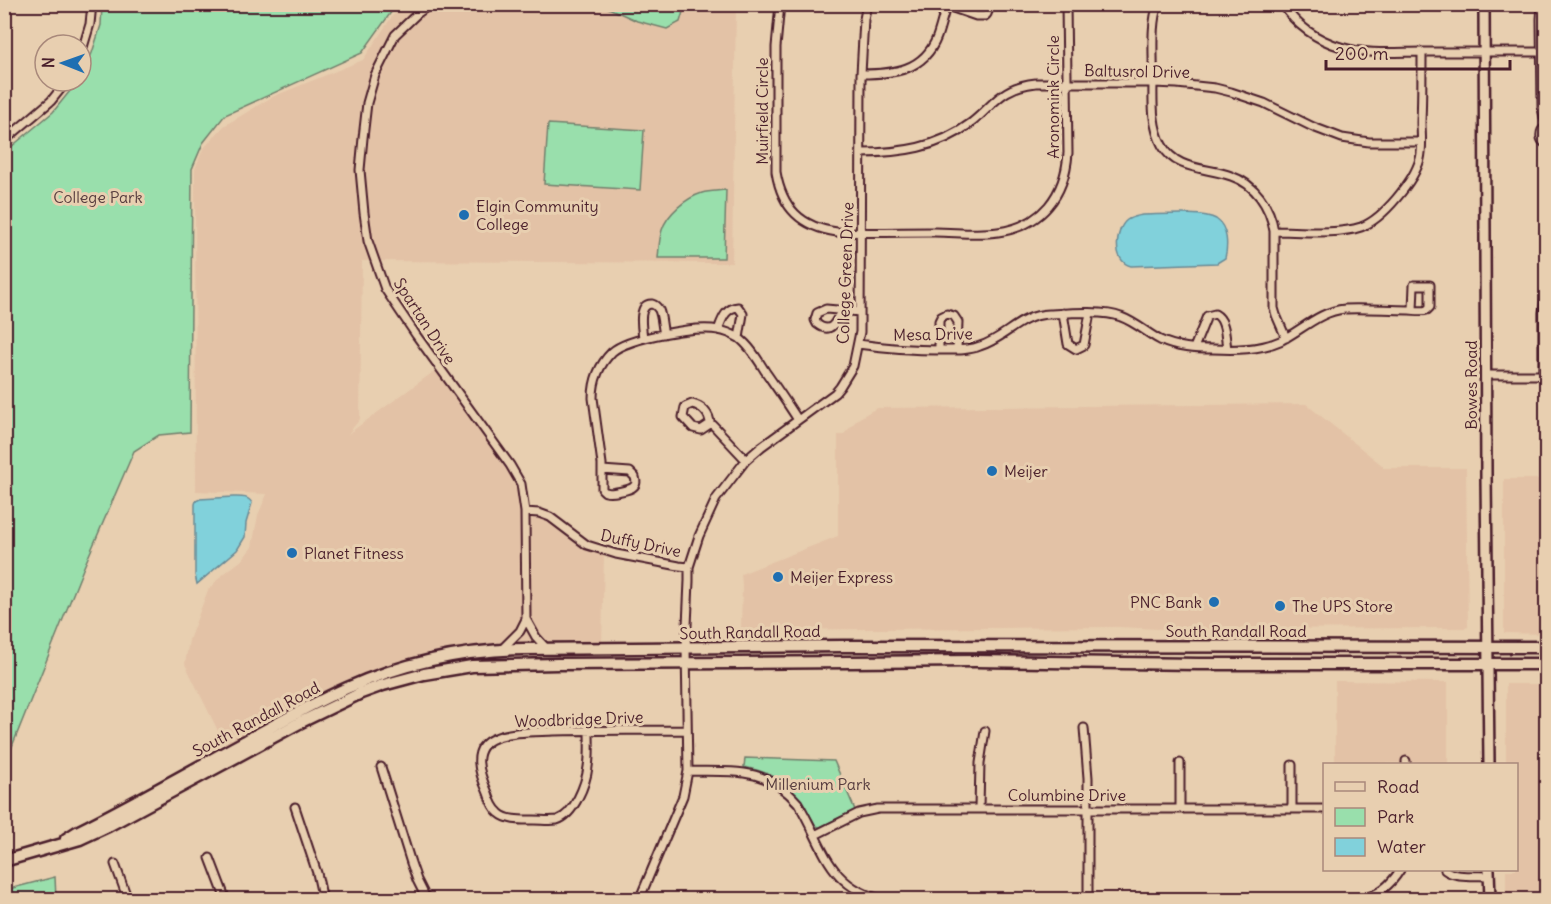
<svg xmlns="http://www.w3.org/2000/svg" width="1551" height="904" font-family="Delius,sans-serif">
<rect width="100%" height="100%" fill="#e8cfb0"/>
<filter id="ink" filterUnits="userSpaceOnUse"><feTurbulence type="fractalNoise" baseFrequency=".0167" numOctaves="2"/><feDisplacementMap in="SourceGraphic" scale="12" xChannelSelector="R" yChannelSelector="G"/><feConvolveMatrix kernelMatrix="1 2 1 2 8 2 1 2 1" color-interpolation-filters="sRGB"/></filter>
<g filter="url(#ink)">
<!-- built -->
<path fill="#e3c2a6" d="M409 5H736L732 263 362 261 360 419 348 434 436 370 508 468 517 487 521 516H540L586 548 604 554 602 646H499L375 672 226 747 185 664 189 640 208 590 221 576 242 560 252 547 258 515 267 494 196 491 195 169 203 149 224 126 272 97 363 60 393 15Z
M1306 404 1383 466V468H1466L1468 627 1465 628 1158 629 1119 627 741 630 742 585 741 574 838 536V435H843L858 419 871 411 878 408Z
M1504 479H1546V634L1504 633Z
M1335 681 1448 682V764L1335 763Z
M1506 684H1546V899H1506V870H1516V764H1506Z"/>
<!-- green -->
<path fill="#99dfac" stroke="#727f6c" stroke-width="1.5" d="M102 5H400L394 8 362 53 225 115 203 143 192 169 190 432 159 435 134 451 83 569 5 764V152L53 112 78 81H81V77L92 53 101 25Z
M602 5H685L680 22 667 29 637 21Z
M548 124 644 130 640 190 544 184Z
M726 190 724 258H658C659 249 659 239 662 230 667 214 686 198 702 193 709 191 718 191 726 190Z
M745 758 834 761 855 810 820 827 816 826C797 790 784 775 744 767Z
M55 877 56 899H5V890Z"/>
<!-- water -->
<path fill="#81d1db" stroke="#6b8a95" stroke-width="1.5" d="M1142 215C1159 215 1203 211 1216 219 1228 227 1228 246 1225 258L1217 263 1131 266C1111 261 1116 228 1127 220 1131 217 1138 216 1142 215Z
M233 497C241 497 248 496 252 503L246 523 245 537 237 550 197 584 195 575V504L196 501 200 499Z"/>
<g fill="none" stroke-linecap="round" stroke-linejoin="round">
<!-- minor casing -->
<g stroke="#4a1f2b" stroke-width="11">
<path id="minor" d="M431 4 418 13 395 35 375 75 367 103 363 138 360 170 364 213 368 241 385 289 416 335 510 465 521 484 525 512 526 619 520 631 502 649
M780 4 776 47V172C782 208 801 227 837 232 870 233 902 232 934 232 955 232 978 235 998 232 1042 226 1065 195 1068 153L1066 4
M1158 4C1150 27 1154 54 1153 77 1153 100 1151 125 1162 145 1176 171 1207 167 1231 176 1255 184 1270 206 1274 231V308L1276 315 1286 338
M1283 4C1295 25 1317 40 1341 47 1367 55 1396 52 1423 52 1464 52 1505 52 1546 52
M1542 4 1541 19 1542 108 1546 126C1539 131 1539 140 1546 144
M947 6 976 16H985L987 14 989 9 988 4
M6 21V4
M81 54 90 24 92 4
M861 74C893 74 924 71 937 37 941 26 943 15 947 4
M4 141 51 101 67 81
M861 153C900 153 938 148 971 123 995 104 1000 87 1036 83H1153L1177 84 1215 88 1231 92 1264 103 1313 127 1342 138 1369 142H1421
M1274 231C1299 231 1337 235 1361 227 1383 219 1414 181 1420 159 1423 147 1421 133 1421 122 1422 99 1422 75 1422 52
M841 310C836 322 831 335 817 324L815 320 817 313 826 309 860 312
M1063 313 1068 344 1076 349 1084 345 1090 313
M718 330C722 320 725 308 738 307L743 314 739 338
M643 338C642 329 637 303 652 304 656 305 657 307 659 310 662 317 662 327 664 334
M858 344C886 348 912 350 940 350 953 350 968 351 980 346 1006 338 1019 315 1049 314 1068 313 1104 310 1121 317 1135 322 1147 333 1160 340 1177 348 1195 349 1213 349 1235 350 1260 350 1280 341 1302 330 1320 311 1345 309 1366 308 1388 310 1409 310 1414 310 1422 312 1427 310 1428 309 1429 308 1430 307V285H1414L1413 310
M1194 348 1207 316 1215 314C1226 320 1225 337 1227 349
M939 350V321L941 317 947 314 954 316 958 322 957 350
M1486 375H1546
M1543 375V313L1546 290
M710 424 701 430 693 428 683 417 685 407 692 404C702 406 710 414 710 424L713 425 746 460
M602 470 630 472 635 477C636 481 637 484 633 487 630 490 610 494 606 492 604 492 603 490 602 489V464L593 398C593 381 599 365 612 352 627 338 698 325 718 330 724 331 734 335 739 338 750 346 758 360 765 371 776 387 788 404 798 420
M525 512 539 513 550 517 587 545 616 554 679 566 689 567
M526 619 536 637 547 649
M1084 728 1088 778V900
M589 731C589 743 590 755 588 767 586 784 574 815 557 820 550 821 541 820 534 820 522 820 508 821 499 813 493 808 490 800 488 793 480 775 469 748 495 738 512 731 536 732 554 731 598 730 643 730 687 730
M1406 764V761
M381 767 411 863 417 880 427 900
M688 771C733 772 765 766 798 803 824 846 828 889 886 900
M295 807 317 873 323 900
M979 808 980 763 985 731
M1180 809V763
M1292 809V765
M815 835 859 813 878 809H1324
M210 858 226 900
M115 864 128 900
M1445 870C1455 878 1476 875 1489 876
M639 900 683 796 688 771 686 648 689 581V567L699 536 716 499 746 460 761 447 835 393 840 387 853 366 860 332 861 74 864 19 867 4
M1361 900C1379 894 1390 886 1400 870"/>
</g>
<!-- secondary casing -->
<g stroke="#4a1f2b" stroke-width="14">
<path id="secondary" d="M1484 4 1486 476 1489 764
M1489 870 1490 900"/>
</g>
<!-- primary casing -->
<g stroke="#4a1f2b" stroke-width="15">
<path id="primary" d="M66 839 77 832C133 804 187 773 242 743 276 724 311 704 347 688 403 663 463 650 524 649L843 646 1546 647
M4 861 80 839 108 826 303 721 361 693 383 685 424 674 472 666 558 664 739 663 976 661 1198 664H1546"/>
</g>
<!-- minor -->
<use href="#minor" stroke="#e8cfb0" stroke-width="7"/>
<!-- secondary -->
<use href="#secondary" stroke="#e8cfb0" stroke-width="9"/>
<!-- primary -->
<use href="#primary" stroke="#e8cfb0" stroke-width="10"/>
</g>
</g>
<!-- markers -->
<g fill="#1f6fb2" stroke="#e8cfb0" stroke-width="2">
<circle cx="464" cy="215" r="6"/>
<circle cx="992" cy="471" r="6"/>
<circle cx="292" cy="553" r="6"/>
<circle cx="778" cy="577" r="6"/>
<circle cx="1214" cy="602" r="6"/>
<circle cx="1280" cy="606" r="6"/>
</g>
<g text-anchor="middle" dominant-baseline="central" stroke-width="6" stroke-linejoin="round" paint-order="stroke">
<!-- street labels -->
<g font-size="16" fill="#4a1f2b" stroke="#e8cfb0">
<text transform="translate(1137 71) rotate(1)">Baltusrol Drive</text>
<text transform="translate(1053 97) rotate(-90)">Aronomink Circle</text>
<text transform="translate(762 111) rotate(-90)">Muirfield Circle</text>
<text transform="translate(845 273) rotate(-88)">College Green Drive</text>
<text transform="translate(425 321) rotate(57)">Spartan Drive</text>
<text transform="translate(933 334) rotate(-1)">Mesa Drive</text>
<text transform="translate(1471 385) rotate(-90)">Bowes Road</text>
<text transform="translate(641 543) rotate(12)">Duffy Drive</text>
<text x="1236" y="631">South Randall Road</text>
<text transform="translate(750 632) rotate(-1)">South Randall Road</text>
<text transform="translate(256 719) rotate(-28)">South Randall Road</text>
<text transform="translate(579 719) rotate(-2)">Woodbridge Drive</text>
<text x="1067" y="795">Columbine Drive</text>
</g>
<!-- park labels -->
<g font-size="16" fill="#563c3e" stroke="#e8cfb0">
<text x="98" y="197">College Park</text>
<text x="818" y="784">Millenium Park</text>
</g>
<!-- poi labels -->
<g font-size="16" fill="#4a1f2b" stroke="#e8cfb0" text-anchor="start">
<text x="476" y="206">Elgin Community<tspan x="476" dy="18">College</tspan></text>
<text x="1004" y="471">Meijer</text>
<text x="304" y="553">Planet Fitness</text>
<text x="790" y="577">Meijer Express</text>
<text x="1202" y="602" text-anchor="end">PNC Bank</text>
<text x="1292" y="606">The UPS Store</text>
</g>
</g>
<!-- margin -->
<rect width="1551" height="904" fill="none" stroke="#e8cfb0" stroke-width="24"/>
<rect x="12" y="12" width="1527" height="880" fill="none" stroke="#4a1f2b" stroke-width="2" filter="url(#ink)"/>
<!-- legend -->
<rect x="1323" y="763" width="195" height="108" fill="#e8cfb0" stroke="#a9897b" stroke-width="1.5"/>
<rect x="1335" y="782" width="30" height="9" fill="#e8cfb0" stroke="#a9897b" stroke-width="1.5"/>
<text x="1377" y="793" font-size="18" fill="#4a1f2b">Road</text>
<rect x="1335" y="808" width="30" height="18" fill="#99dfac" stroke="#a9897b" stroke-width="1.5"/>
<text x="1377" y="823" font-size="18" fill="#4a1f2b">Park</text>
<rect x="1335" y="838" width="30" height="18" fill="#81d1db" stroke="#a9897b" stroke-width="1.5"/>
<text x="1377" y="853" font-size="18" fill="#4a1f2b">Water</text>
<!-- north arrow -->
<g transform="translate(63 63) rotate(271)"><circle r="28" fill="#e8cfb0" stroke="#a9897b" stroke-width="1.5"/>
<path d="M0-4.5L10 22L0 15L-10 22Z" fill="#1f6fb2"/>
<text y="-9" font-size="16" font-weight="bold" text-anchor="middle" fill="#4a1f2b">N</text>
</g>
<!-- scale -->
<path d="M1326 60v9h184v-9" fill="none" stroke="#4a1f2b" stroke-width="3"/>
<text x="1335" y="60" font-size="18" fill="#4a1f2b" stroke="#e8cfb0" stroke-width="4.5" paint-order="stroke">200 m</text>
</svg>
